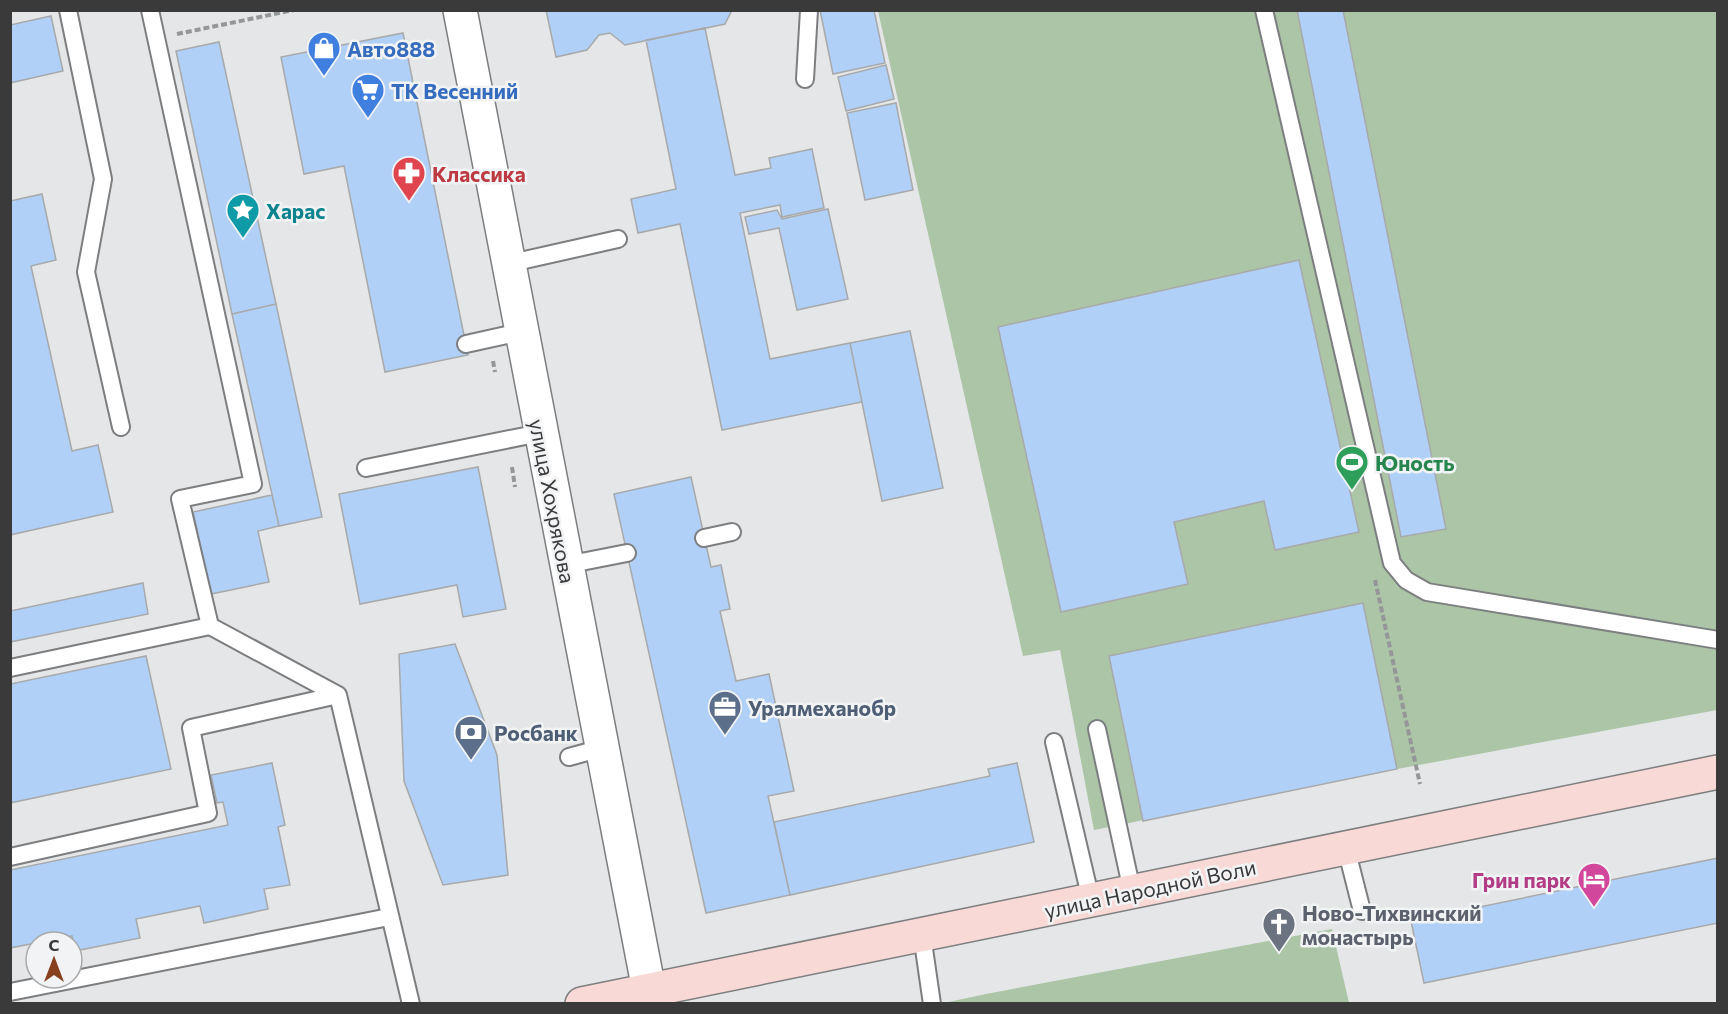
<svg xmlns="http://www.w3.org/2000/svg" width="1728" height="1014" font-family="Commissioner,sans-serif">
<rect width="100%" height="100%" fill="#e4e6e7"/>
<!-- green -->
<path fill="#abc5a6" d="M878 11H1717V710L1397 769 1094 830 1060 650 1023 656Z
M1332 929 1349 1003H944L986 994Z"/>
<!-- building -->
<path fill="#b0d0f7" stroke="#a8a9aa" stroke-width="1.5" d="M546 10H732L725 24 625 45 610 33 599 35 587 50 556 57Z
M820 10H874L885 63 833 74Z
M1297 10H1343L1446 529 1401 537Z
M51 16 63 71 10 83V25Z
M705 28 735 175 771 168 769 158 812 149 824 208 782 217 780 205 740 213 770 359 850 343 862 402 722 430 680 224 638 233 631 199 676 189 646 40Z
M403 33 468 355 385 372 344 166 304 174 281 57Z
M219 42 276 304 232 314 176 51Z
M886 65 894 99 846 111 838 77Z
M896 103 913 190 865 200 847 113Z
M42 194 56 260 31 266 72 451 98 445 113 512 10 535V201Z
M828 209 848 299 797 310 779 228 749 234 745 217 777 210 782 219Z
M1299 260 1359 532 1275 550 1264 501 1174 522 1188 584 1061 612 998 327Z
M276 304 322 517 279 526 232 314Z
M910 331 943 488 882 501 850 343Z
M478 467 506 609 463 617 457 585 360 604 339 494Z
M691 477 711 567 721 565 730 609 720 611 736 681 769 674 794 791 768 796 790 895 706 913 614 494Z
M272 495 279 526 258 531 269 582 211 594 193 512Z
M143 583 148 614 10 642V611Z
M1363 603 1397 769 1143 821 1109 656Z
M455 644 497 755 508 875 443 885 404 781 399 654Z
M146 656 171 769 10 803V684Z
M272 763 285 825 278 827 290 885 264 889 268 909 204 923 200 906 136 919 140 938 75 951 72 936 10 948V870L228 825 223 802 217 803 211 775Z
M1017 763 1034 842 790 895 774 822 990 776 988 769Z
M1718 858V923L1424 983 1411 921Z"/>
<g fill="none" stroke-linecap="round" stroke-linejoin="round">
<!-- lane casing -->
<g stroke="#7d7e80" stroke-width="20">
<path id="lane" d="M68 10 103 179 86 272 121 427
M150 10 253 484 180 499 210 626 338 695 411 1004
M1264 10 1392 563 1406 580 1427 592 1718 640
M805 79 809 10
M507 264 618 239
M466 344 520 332
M366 468 540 433
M704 538 732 532
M566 565 627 553
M10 668 210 626
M1097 729 1132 891
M1054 742 1091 900
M569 757 602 748
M1346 848 1362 911
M10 857 208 813 191 728 338 695
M922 935 932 1004
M10 992 389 917"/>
</g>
<!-- street casing -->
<g stroke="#7d7e80" stroke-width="36">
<path id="street" d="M460 10 649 990"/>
</g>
<!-- secondary casing -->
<g stroke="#7d7e80" stroke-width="36">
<path id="secondary" d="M582 1004 1718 772"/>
</g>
<!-- path -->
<path stroke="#949697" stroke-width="4" stroke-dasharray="6 3" stroke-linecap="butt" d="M177 34 294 10
M493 361 495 372
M512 467 515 487
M1375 580 1420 784"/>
<!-- lane -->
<use href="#lane" stroke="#fff" stroke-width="16"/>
<!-- street -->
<use href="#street" stroke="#fff" stroke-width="33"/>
<!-- secondary -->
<use href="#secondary" stroke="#f9d9d5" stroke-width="33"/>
</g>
<!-- icons -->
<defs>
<g id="shop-pin" transform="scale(1.725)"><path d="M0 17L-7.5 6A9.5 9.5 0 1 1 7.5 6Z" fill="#3f7fe0" stroke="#f2f3f4"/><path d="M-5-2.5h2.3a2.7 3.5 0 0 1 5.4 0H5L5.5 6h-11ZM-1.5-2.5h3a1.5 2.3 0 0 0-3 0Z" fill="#fff"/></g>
<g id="supermarket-pin" transform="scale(1.725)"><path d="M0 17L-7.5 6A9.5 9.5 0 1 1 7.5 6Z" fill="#3f7fe0" stroke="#f2f3f4"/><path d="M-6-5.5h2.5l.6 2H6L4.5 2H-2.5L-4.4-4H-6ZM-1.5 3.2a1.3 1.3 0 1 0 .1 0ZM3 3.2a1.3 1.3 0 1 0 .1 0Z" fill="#fff"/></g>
<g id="pharmacy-pin" transform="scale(1.725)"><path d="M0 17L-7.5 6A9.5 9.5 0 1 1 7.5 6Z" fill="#e0444e" stroke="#f2f3f4"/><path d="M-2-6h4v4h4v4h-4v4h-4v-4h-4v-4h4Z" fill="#fff"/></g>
<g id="sight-pin" transform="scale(1.725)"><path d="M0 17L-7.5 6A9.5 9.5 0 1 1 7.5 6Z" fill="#0f9aa8" stroke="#f2f3f4"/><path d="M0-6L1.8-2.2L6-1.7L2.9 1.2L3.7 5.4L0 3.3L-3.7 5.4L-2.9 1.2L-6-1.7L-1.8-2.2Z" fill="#fff"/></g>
<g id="stadium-pin" transform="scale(1.725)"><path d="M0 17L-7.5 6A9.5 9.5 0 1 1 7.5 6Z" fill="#2e9e5b" stroke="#f2f3f4"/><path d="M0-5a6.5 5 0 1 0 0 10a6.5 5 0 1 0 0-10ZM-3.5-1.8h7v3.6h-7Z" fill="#fff"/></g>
<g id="office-pin" transform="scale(1.725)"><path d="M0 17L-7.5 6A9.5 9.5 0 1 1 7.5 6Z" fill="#5c6f8a" stroke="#f2f3f4"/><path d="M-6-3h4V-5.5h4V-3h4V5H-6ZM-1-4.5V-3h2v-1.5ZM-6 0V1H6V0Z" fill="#fff"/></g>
<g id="bank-pin" transform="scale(1.725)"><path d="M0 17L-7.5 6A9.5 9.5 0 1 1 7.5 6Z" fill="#5c6f8a" stroke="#f2f3f4"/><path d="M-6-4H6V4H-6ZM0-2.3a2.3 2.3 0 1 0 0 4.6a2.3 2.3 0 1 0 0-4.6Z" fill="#fff"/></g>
<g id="hotel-pin" transform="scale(1.725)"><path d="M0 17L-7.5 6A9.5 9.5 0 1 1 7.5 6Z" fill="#d1479c" stroke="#f2f3f4"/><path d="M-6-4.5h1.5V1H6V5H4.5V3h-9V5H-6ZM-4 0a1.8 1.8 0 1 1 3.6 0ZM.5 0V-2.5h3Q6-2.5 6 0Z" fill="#fff"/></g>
<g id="church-pin" transform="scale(1.725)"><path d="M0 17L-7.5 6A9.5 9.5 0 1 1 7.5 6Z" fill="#6b7280" stroke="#f2f3f4"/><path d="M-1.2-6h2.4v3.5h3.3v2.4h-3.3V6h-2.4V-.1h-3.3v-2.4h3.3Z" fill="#fff"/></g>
</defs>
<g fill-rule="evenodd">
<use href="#shop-pin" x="324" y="48"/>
<use href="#supermarket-pin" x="368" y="90"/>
<use href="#pharmacy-pin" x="409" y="173"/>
<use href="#sight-pin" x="243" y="210"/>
<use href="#stadium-pin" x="1352" y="462"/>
<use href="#office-pin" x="725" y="707"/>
<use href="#bank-pin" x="471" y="732"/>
<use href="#hotel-pin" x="1594" y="879"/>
<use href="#church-pin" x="1279" y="924"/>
</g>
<g text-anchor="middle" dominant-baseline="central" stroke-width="5" stroke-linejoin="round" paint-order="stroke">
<!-- shop labels -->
<g font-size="21" font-weight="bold" fill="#366cbe" stroke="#f2f3f4" text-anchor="start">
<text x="347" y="48">Авто888</text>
<text x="391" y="90">ТК Весенний</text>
</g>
<!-- health labels -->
<g font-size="21" font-weight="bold" fill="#be3a42" stroke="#f2f3f4" text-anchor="start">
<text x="432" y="173">Классика</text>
</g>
<!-- culture labels -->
<g font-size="21" font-weight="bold" fill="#0d838f" stroke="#f2f3f4" text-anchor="start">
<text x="266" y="210">Харас</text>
</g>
<!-- leisure labels -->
<g font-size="21" font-weight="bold" fill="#27864d" stroke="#f2f3f4" text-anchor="start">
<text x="1375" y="462">Юность</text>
</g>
<!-- street labels -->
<g font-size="21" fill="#3a3a3b" stroke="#f2f3f4">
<text transform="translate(553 501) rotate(79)">улица Хохрякова</text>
<text transform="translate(1150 888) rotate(-12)">улица Народной Воли</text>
</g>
<!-- service labels -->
<g font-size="21" font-weight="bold" fill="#4e5e75" stroke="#f2f3f4" text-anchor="start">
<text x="748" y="707">Уралмеханобр</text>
<text x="494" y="732">Росбанк</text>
</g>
<!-- hotel labels -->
<g font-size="21" font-weight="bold" fill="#b23c85" stroke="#f2f3f4" text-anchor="end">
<text x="1571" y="879">Грин парк</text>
</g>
<!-- worship labels -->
<g font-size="21" font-weight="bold" fill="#5b616d" stroke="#f2f3f4" text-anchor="start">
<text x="1302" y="912">Ново-Тихвинский<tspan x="1302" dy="24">монастырь</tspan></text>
</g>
</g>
<!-- border -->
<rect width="1728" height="1014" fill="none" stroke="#3a3a3b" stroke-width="24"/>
<!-- north arrow -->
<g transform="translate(54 960)"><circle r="28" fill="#f2f3f4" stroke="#a8a9aa" stroke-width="1.5"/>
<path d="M0-4.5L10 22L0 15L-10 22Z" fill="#88411e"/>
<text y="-9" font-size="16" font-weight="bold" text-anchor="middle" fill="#3a3a3b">С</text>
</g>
</svg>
